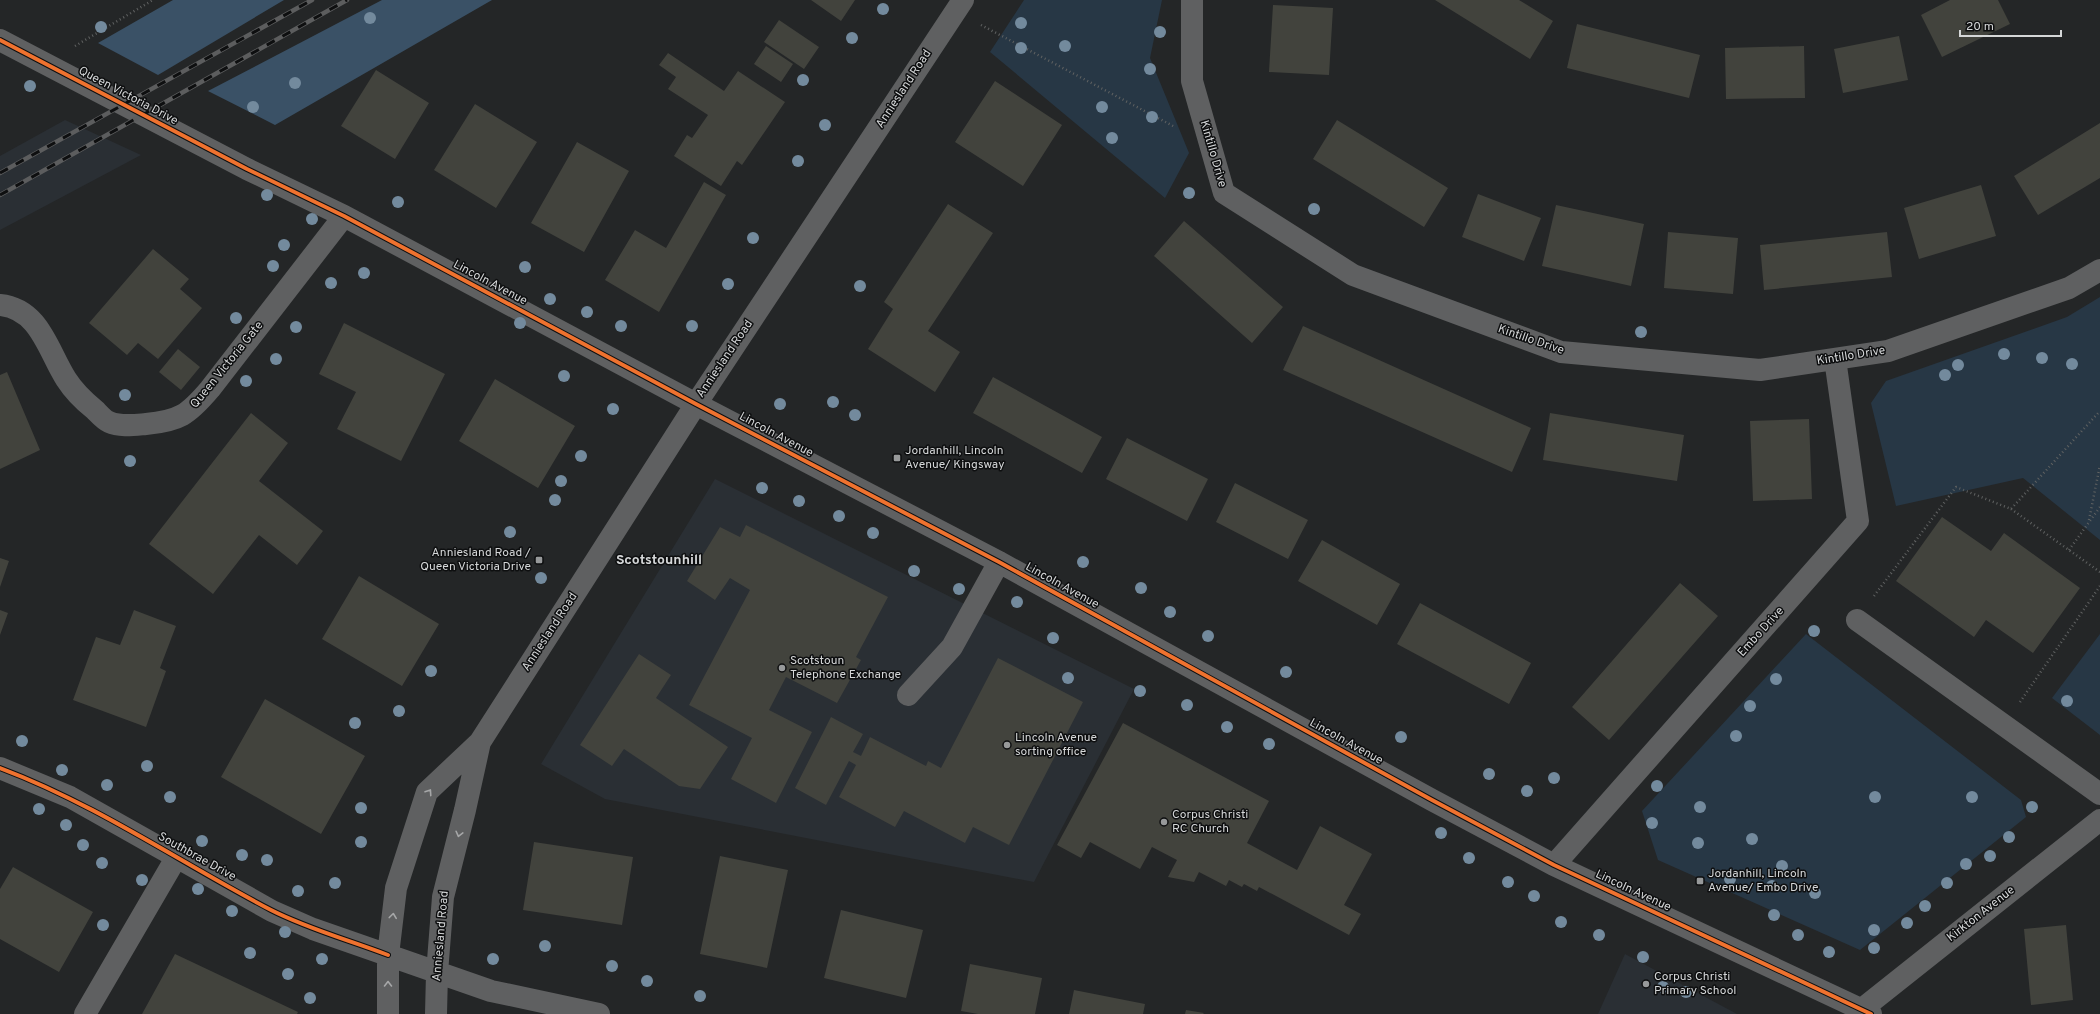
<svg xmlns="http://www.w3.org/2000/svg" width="2100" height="1014" font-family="Overpass,sans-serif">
<rect width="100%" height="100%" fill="#242627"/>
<!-- built -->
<path fill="#2a2f34" d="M65 120 141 155 0 230V156Z
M715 479 1134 689 1034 882 605 799 541 764Z
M1625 954 1737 1014H1598Z"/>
<!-- green -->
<path fill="#273745" d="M1024 0H1162L1150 58 1189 153 1165 198 990 52Z
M2100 297V540L2023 478 1896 506 1871 403 1886 381 2067 317Z
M1806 634 2021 800 2026 817 1860 950 1658 860 1642 811Z
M2100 634V735L2052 698Z"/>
<!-- forest -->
<path fill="#3a5166" d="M173 0H284L158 75 98 43Z
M382 0H492L275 125 208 91Z"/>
<!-- building -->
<path fill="#42433d" d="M811 0H855L841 21Z
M1435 0H1519L1553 21 1530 59Z
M1950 0H1998L2010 24 1942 57 1921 15Z
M1273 5 1333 8 1329 75 1269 72Z
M779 20 819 47 804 69 764 42Z
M1577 24 1700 55 1689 98 1567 68Z
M1899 36 1908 80 1843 93 1834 49Z
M766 46 793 64 781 82 754 64Z
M1804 46 1805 98 1726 99 1725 48Z
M668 53 724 91 738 71 785 102 742 165 737 161 721 186 674 156 687 135 692 138 708 115 668 89 676 77 659 65Z
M376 70 429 103 395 159 341 126Z
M995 81 1062 125 1023 186 955 142Z
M475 104 537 142 496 208 434 170Z
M1337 120 1448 188 1424 227 1313 159Z
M2100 123V178L2038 215 2014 176Z
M577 142 629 171 584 252 531 223Z
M704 182 726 195 659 312 605 280 635 230 666 248Z
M1981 185 1996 236 1919 259 1904 208Z
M1478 194 1541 218 1524 261 1462 237Z
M948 204 993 233 928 331 960 352 935 392 868 349 893 309 884 302Z
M1556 205 1644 224 1631 286 1542 266Z
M1184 221 1283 307 1252 343 1154 256Z
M1668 232 1738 238 1733 294 1664 288Z
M1887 232 1892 277 1764 290 1760 245Z
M153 249 189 279 180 289 202 308 158 359 138 343 127 355 89 323Z
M344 323 445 374 401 461 337 429 356 392 319 374Z
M1303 326 1531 428 1512 472 1283 370Z
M178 349 200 367 181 390 159 372Z
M7 372 40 450 0 469V375Z
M993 377 1102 437 1082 473 973 413Z
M495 379 575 426 538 488 459 441Z
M251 413 288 443 259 481 323 531 297 565 259 535 213 594 149 544Z
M1550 413 1684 435 1677 481 1543 460Z
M1809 419 1812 499 1753 501 1750 421Z
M1127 438 1208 479 1187 521 1106 479Z
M1235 483 1308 520 1288 559 1216 522Z
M1942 517 1991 551 2004 533 2080 588 2033 653 1986 620 1974 637 1896 581Z
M746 525 888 597 856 657 861 660 837 703 786 677 769 710 812 732 776 803 731 779 752 738 689 705 750 590 730 578 715 600 687 581 720 527 740 537Z
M1322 540 1400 584 1377 625 1298 581Z
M0 558 9 561 0 587Z
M359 576 439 624 402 686 322 639Z
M1680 583 1718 616 1609 740 1572 707Z
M1420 603 1531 663 1509 704 1397 644Z
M0 610 8 613 0 635Z
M134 610 176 626 160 668 166 671 146 727 73 700 96 637 120 645Z
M639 654 671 675 656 698 728 747 700 789 679 786 624 749 612 766 580 745Z
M998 658 1083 702 1009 845 973 827 965 843 904 811 895 827 839 797 856 765 849 761 826 805 795 788 831 717 863 734 853 752 861 756 870 737 926 766 928 761 941 768Z
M265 699 365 756 321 834 221 777Z
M1123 723 1269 801 1247 843 1297 870 1320 826 1372 854 1344 905 1361 914 1349 935 1259 887 1257 891 1244 884 1242 887 1229 880 1226 886 1199 872 1194 882 1168 877 1177 860 1152 847 1140 869 1090 842 1081 858 1057 845Z
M534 842 633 857 622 925 523 910Z
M720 856 788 870 767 968 700 954Z
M13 867 93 912 59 972 0 939V889Z
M841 910 923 930 906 998 824 978Z
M2066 925 2073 1000 2031 1005 2024 929Z
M175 954 298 1012 297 1014H142Z
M970 964 1042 978 1035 1014H978L961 1011Z
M1074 990 1145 1004 1143 1014H1069Z
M1186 1010 1204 1013 1203 1014H1185Z"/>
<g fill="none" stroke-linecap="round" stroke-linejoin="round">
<!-- path -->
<path stroke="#606262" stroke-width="2.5" stroke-dasharray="1 3" stroke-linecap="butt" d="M981 25 1175 127
M75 46 153 0
M2011 509 2100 572
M2089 520 2100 465
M2069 550 2100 507
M1874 596 1956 487 2011 509 2100 411
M2020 702 2100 586"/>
<!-- minor -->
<path stroke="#5f6061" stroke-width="22" d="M1192 0V81L1224 193 1353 275 1561 352 1760 370 1888 351 2069 288 2100 270
M0 40 247 169 344 216 696 404 999 562 1432 800 1554 865 1871 1014
M0 305C40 309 48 351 66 379 73 390 85 402 95 410 99 414 104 420 109 422 120 427 134 425 146 424 179 421 188 415 210 389L344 216
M1857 620 2100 794
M908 695 952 647 999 562
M0 768 70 797 272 911 313 929 491 991 599 1014
M1554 865 1858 521 1835 359
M85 1014 176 858
M388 1014V955L396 888 427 792 480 742 696 404 963 0
M436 1014 437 973 443 897 465 810 480 742
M1859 1014 1862 1009 2100 820"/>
<!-- rail casing -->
<g stroke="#5c5d5e" stroke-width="4.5">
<path id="rail" d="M0 173 312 0
M0 195 347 0"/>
</g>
<!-- rail -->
<use href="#rail" stroke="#0e0f10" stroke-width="3" stroke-dasharray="9" stroke-linecap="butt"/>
<!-- cycleway casing -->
<g stroke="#0e0f10" stroke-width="6">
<path id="cycleway" d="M0 40 247 169 344 216 696 404 999 562 1432 800 1554 865 1871 1014
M0 768C96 804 181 863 271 910 308 929 349 940 388 955"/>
</g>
<!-- cycleway -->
<use href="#cycleway" stroke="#ef722f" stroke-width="4"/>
</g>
<!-- trees -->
<g fill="#738a9d">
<circle cx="883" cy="9" r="6"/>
<circle cx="370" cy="18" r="6"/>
<circle cx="1021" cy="23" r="6"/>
<circle cx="101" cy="27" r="6"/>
<circle cx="1160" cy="32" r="6"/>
<circle cx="852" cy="38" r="6"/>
<circle cx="1065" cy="46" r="6"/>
<circle cx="1021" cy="48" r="6"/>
<circle cx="1150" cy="69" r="6"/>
<circle cx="803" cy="80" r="6"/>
<circle cx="295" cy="83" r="6"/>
<circle cx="30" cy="86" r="6"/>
<circle cx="253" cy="107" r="6"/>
<circle cx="1102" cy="107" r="6"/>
<circle cx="1152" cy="117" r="6"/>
<circle cx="825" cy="125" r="6"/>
<circle cx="1112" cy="138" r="6"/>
<circle cx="798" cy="161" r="6"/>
<circle cx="1189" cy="193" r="6"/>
<circle cx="267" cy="195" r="6"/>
<circle cx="398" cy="202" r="6"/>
<circle cx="1314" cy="209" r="6"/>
<circle cx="312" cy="219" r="6"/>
<circle cx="753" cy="238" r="6"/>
<circle cx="284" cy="245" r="6"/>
<circle cx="273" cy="266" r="6"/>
<circle cx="525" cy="267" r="6"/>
<circle cx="364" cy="273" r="6"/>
<circle cx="331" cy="283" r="6"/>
<circle cx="728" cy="284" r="6"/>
<circle cx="860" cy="286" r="6"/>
<circle cx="550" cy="299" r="6"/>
<circle cx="587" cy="312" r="6"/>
<circle cx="236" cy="318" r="6"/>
<circle cx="520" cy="323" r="6"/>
<circle cx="621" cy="326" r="6"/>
<circle cx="692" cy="326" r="6"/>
<circle cx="296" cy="327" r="6"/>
<circle cx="1641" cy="332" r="6"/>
<circle cx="2004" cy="354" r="6"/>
<circle cx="2042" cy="358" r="6"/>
<circle cx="276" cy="359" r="6"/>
<circle cx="2072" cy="364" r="6"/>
<circle cx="1958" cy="365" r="6"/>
<circle cx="1945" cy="375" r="6"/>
<circle cx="564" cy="376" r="6"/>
<circle cx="246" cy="381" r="6"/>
<circle cx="125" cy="395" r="6"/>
<circle cx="833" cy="402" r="6"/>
<circle cx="780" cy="404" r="6"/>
<circle cx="613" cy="409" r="6"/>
<circle cx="855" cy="415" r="6"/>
<circle cx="581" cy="456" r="6"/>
<circle cx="130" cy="461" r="6"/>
<circle cx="561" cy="481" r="6"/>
<circle cx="762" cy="488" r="6"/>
<circle cx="555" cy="500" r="6"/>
<circle cx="799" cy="501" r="6"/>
<circle cx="839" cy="516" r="6"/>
<circle cx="510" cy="532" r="6"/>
<circle cx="873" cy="533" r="6"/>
<circle cx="1083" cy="562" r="6"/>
<circle cx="914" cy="571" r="6"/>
<circle cx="541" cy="578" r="6"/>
<circle cx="1141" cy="588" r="6"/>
<circle cx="959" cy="589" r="6"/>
<circle cx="1017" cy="602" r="6"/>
<circle cx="1170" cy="612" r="6"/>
<circle cx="1814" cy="631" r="6"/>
<circle cx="1208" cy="636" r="6"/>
<circle cx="1053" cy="638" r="6"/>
<circle cx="431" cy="671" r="6"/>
<circle cx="1286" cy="672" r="6"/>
<circle cx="1068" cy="678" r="6"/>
<circle cx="1776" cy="679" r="6"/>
<circle cx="1140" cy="691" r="6"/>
<circle cx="2067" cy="701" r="6"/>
<circle cx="1187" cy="705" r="6"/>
<circle cx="1750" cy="706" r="6"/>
<circle cx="399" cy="711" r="6"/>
<circle cx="355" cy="723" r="6"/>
<circle cx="1227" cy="727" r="6"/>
<circle cx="1736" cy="736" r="6"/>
<circle cx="1401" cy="737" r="6"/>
<circle cx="22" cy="741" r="6"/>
<circle cx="1269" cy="744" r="6"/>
<circle cx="147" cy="766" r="6"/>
<circle cx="62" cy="770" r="6"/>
<circle cx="1489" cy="774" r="6"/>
<circle cx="1554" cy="778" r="6"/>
<circle cx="107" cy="785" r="6"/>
<circle cx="1657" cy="786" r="6"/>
<circle cx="1527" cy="791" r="6"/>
<circle cx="170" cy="797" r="6"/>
<circle cx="1875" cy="797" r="6"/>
<circle cx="1972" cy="797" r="6"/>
<circle cx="1700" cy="807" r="6"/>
<circle cx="2032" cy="807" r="6"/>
<circle cx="361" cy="808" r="6"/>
<circle cx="39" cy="809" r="6"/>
<circle cx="1652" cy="823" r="6"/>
<circle cx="66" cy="825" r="6"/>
<circle cx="1441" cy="833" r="6"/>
<circle cx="2009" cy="837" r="6"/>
<circle cx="1752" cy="839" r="6"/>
<circle cx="202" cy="841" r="6"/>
<circle cx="361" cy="842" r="6"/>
<circle cx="1698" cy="843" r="6"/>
<circle cx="83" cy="845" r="6"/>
<circle cx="242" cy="855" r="6"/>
<circle cx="1990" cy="856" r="6"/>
<circle cx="1469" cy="858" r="6"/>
<circle cx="267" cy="860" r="6"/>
<circle cx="102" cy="863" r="6"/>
<circle cx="1966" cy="864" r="6"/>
<circle cx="1782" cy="866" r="6"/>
<circle cx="1730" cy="879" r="6"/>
<circle cx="142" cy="880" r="6"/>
<circle cx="1508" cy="882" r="6"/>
<circle cx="335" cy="883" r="6"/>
<circle cx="1947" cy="883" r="6"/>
<circle cx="1772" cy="886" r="6"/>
<circle cx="198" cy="889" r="6"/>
<circle cx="298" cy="891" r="6"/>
<circle cx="1815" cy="893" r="6"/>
<circle cx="1534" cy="896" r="6"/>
<circle cx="1925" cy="906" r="6"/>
<circle cx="232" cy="911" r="6"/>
<circle cx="1774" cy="915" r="6"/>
<circle cx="1561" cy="922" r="6"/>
<circle cx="1907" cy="923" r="6"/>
<circle cx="103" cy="925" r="6"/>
<circle cx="1874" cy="930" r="6"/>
<circle cx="285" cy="932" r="6"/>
<circle cx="1599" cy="935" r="6"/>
<circle cx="1798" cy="935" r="6"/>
<circle cx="545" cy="946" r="6"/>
<circle cx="1874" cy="948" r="6"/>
<circle cx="1829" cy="952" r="6"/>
<circle cx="250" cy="953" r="6"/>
<circle cx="1643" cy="957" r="6"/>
<circle cx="322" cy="959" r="6"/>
<circle cx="493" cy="959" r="6"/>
<circle cx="612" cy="966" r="6"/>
<circle cx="288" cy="974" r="6"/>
<circle cx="647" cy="981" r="6"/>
<circle cx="1663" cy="987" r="6"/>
<circle cx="1686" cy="992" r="6"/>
<circle cx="700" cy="996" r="6"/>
<circle cx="310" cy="998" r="6"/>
</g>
<!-- one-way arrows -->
<defs><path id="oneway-chevron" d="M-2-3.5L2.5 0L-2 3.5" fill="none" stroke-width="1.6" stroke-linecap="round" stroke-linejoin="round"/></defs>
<g stroke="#a6a7a8">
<use href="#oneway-chevron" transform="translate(429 792) rotate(-56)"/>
<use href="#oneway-chevron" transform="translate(459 834) rotate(104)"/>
<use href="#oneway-chevron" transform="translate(393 916) rotate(-83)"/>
<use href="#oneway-chevron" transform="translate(388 984) rotate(-90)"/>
</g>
<!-- markers -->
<g fill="#97999a" stroke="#0e0f10" stroke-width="1.5">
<rect x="893" y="454" width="8" height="8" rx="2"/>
<rect x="535" y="556" width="8" height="8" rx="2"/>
<circle cx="782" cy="668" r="4"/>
<circle cx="1007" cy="745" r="4"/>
<circle cx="1164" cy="822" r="4"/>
<rect x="1696" y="877" width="8" height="8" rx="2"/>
<circle cx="1646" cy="984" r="4"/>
</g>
<g text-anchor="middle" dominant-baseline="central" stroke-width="3" stroke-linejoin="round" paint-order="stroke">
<!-- street labels -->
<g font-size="12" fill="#d5d7d8" stroke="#0e0f10">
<text transform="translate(904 89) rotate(-57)">Anniesland Road</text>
<text transform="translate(128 96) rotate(28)">Queen Victoria Drive</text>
<text transform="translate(1213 154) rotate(74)">Kintillo Drive</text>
<text transform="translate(490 283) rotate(28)">Lincoln Avenue</text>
<text transform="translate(1531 340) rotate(19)">Kintillo Drive</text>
<text transform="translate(1851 356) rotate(-9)">Kintillo Drive</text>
<text transform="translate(725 359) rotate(-56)">Anniesland Road</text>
<text transform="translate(227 365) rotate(-51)">Queen Victoria Gate</text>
<text transform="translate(776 435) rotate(28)">Lincoln Avenue</text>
<text transform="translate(1062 586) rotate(29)">Lincoln Avenue</text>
<text transform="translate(550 632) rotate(-57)">Anniesland Road</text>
<text transform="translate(1761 632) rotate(-48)">Embo Drive</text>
<text transform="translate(1346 742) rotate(29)">Lincoln Avenue</text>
<text transform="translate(197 857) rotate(29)">Southbrae Drive</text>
<text transform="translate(1633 891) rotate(25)">Lincoln Avenue</text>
<text transform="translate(1981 914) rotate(-38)">Kirkton Avenue</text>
<text transform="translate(441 936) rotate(-85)">Anniesland Road</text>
</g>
<!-- poi labels -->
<g font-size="12" fill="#d5d7d8" stroke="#0e0f10" text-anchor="start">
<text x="905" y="451">Jordanhill, Lincoln<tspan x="905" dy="14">Avenue/ Kingsway</tspan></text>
<text x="531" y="553" text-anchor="end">Anniesland Road /<tspan x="531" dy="14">Queen Victoria Drive</tspan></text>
<text x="790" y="661">Scotstoun<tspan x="790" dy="14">Telephone Exchange</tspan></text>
<text x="1015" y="738">Lincoln Avenue<tspan x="1015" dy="14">sorting office</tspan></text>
<text x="1172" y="815">Corpus Christi<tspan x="1172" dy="14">RC Church</tspan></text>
<text x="1708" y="874">Jordanhill, Lincoln<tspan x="1708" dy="14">Avenue/ Embo Drive</tspan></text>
<text x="1654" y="977">Corpus Christi<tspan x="1654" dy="14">Primary School</tspan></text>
</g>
<!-- quarter labels -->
<g font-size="14" font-weight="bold" fill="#d5d7d8" stroke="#0e0f10">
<text x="659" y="560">Scotstounhill</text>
</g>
</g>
<!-- scale -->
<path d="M1960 30v6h101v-6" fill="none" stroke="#d5d7d8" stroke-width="2"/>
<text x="1966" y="30" font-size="12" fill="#d5d7d8" stroke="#0e0f10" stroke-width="3" paint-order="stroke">20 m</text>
</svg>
